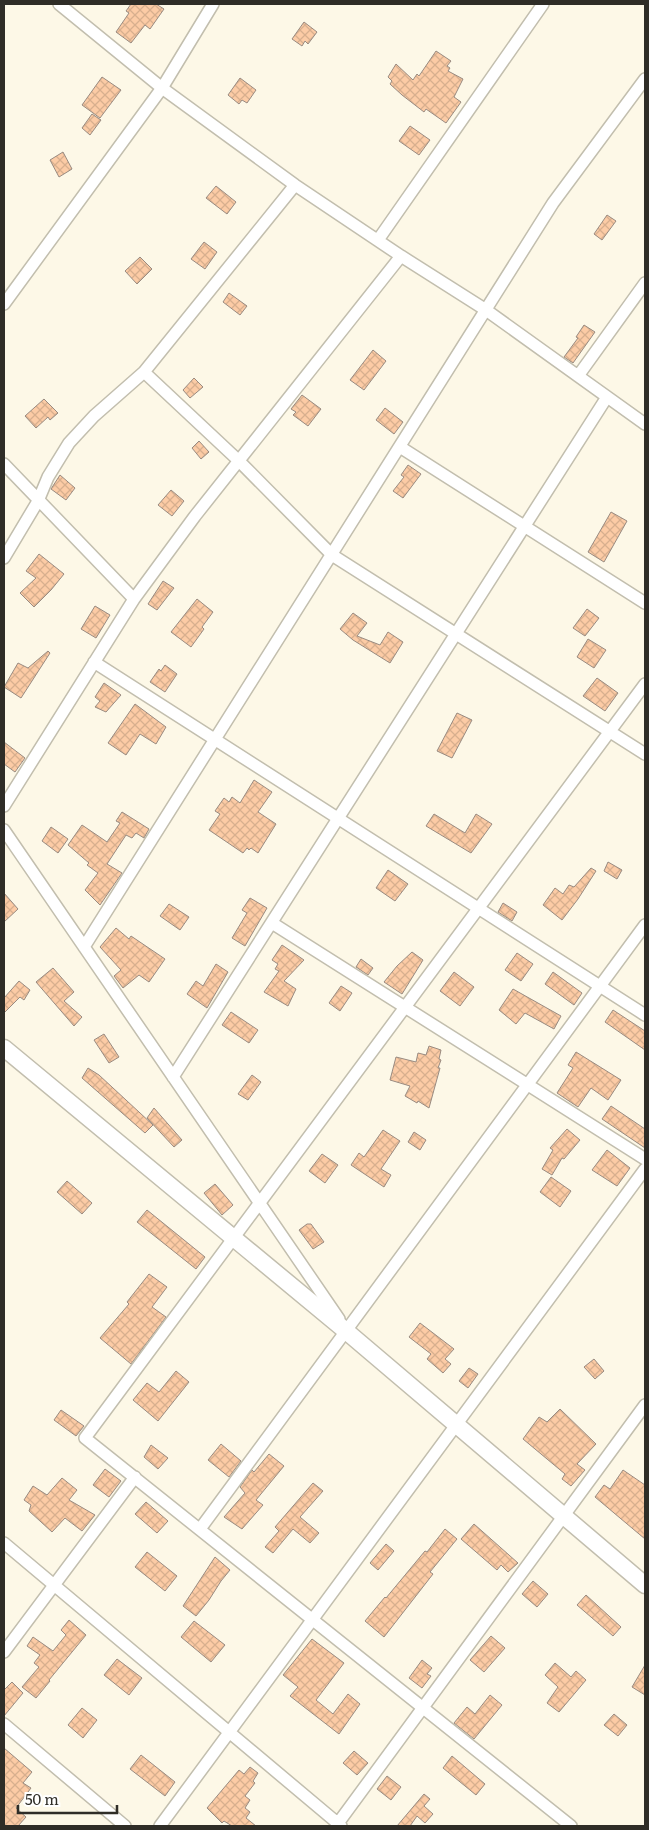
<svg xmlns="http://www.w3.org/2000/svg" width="649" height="1830" font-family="Literata,serif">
<defs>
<pattern id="building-cross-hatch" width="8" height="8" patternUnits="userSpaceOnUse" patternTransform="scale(1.25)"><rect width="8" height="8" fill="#fccba5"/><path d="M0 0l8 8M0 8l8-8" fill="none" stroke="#d8af8e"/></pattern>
</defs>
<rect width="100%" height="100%" fill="#fdf8e7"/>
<!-- building -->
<path fill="url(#building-cross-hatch)" stroke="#998b81" d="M131 4H156L164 9 150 29 145 25 131 43 116 32 129 13 126 11Z
M304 22 317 32 308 44 305 41 302 46 292 39Z
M436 51 451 61 447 66 450 68 448 71 463 79 454 97 461 102 446 123 426 109 424 112 402 95 390 84 392 81 388 77 396 64 413 80 417 74 419 76Z
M102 77 121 90 100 118 82 105Z
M240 78 256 90 247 103 242 100 239 104 228 95Z
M92 114 101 120 90 135 82 128Z
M410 126 430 140 419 155 399 141Z
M63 152 72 169 59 177 50 160Z
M216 186 236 202 227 214 206 198Z
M607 215 616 221 602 240 594 234Z
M204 242 217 252 205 269 191 259Z
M140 257 152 269 137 284 125 271Z
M229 293 247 306 240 315 223 302Z
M584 325 595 332 573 363 564 357 578 338 576 337Z
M373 350 386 361 364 390 350 380Z
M194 378 203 387 190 398 183 390Z
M302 395 321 409 308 426 293 415 296 412 291 409Z
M44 399 58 413 50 420 48 417 36 428 25 416Z
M385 408 403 422 394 434 376 420Z
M199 441 209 452 201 459 192 448Z
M408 465 421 474 403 498 393 491 404 477 401 475Z
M60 475 75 488 66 500 51 489Z
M171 490 184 501 172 516 158 505Z
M611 512 627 521 604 562 588 552Z
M39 554 64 574 51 590 34 607 20 593 36 578 26 571Z
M163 581 174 588 157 610 148 604Z
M197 599 213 612 202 627 204 629 191 647 171 632Z
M95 606 110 615 96 638 81 629Z
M587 609 599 618 585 636 573 628Z
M353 613 367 623 357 636 380 645 388 632 403 642 390 663 353 640 340 629Z
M588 639 606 650 594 668 577 657Z
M48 651 50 653 21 698 4 687 18 663 28 668Z
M165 665 177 674 165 692 150 682 159 669 161 671Z
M597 678 618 693 605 711 583 696Z
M104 683 121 695 106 712 95 707 100 701 95 697Z
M135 704 166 727 156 744 140 734 126 755 108 743Z
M457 713 472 720 452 758 437 751Z
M4 742 25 758 15 772 4 764Z
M254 780 272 792 258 812 276 824 258 853 251 848 249 850 247 848 243 853 209 830 220 814 215 811 224 798 229 802 232 797 240 803Z
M122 812 149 829 144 838 136 833 132 838 126 835 107 864 122 873 100 905 85 890 98 873 87 865 89 863 68 845 82 825 107 842 120 823 116 821Z
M434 814 465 833 476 814 492 824 471 853 426 826Z
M51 827 68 839 58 853 42 841Z
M608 862 622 870 617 879 604 871Z
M591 868 596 871 578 899 562 920 543 905 555 888 563 894 569 885 574 887Z
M388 870 408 884 395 901 376 888Z
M4 893 18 909 4 922Z
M250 898 267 908 245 946 232 938 247 913 242 910Z
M503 903 517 912 512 921 498 912Z
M169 904 189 917 180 930 160 916Z
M116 928 129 939 131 936 165 959 149 982 139 975 123 988 114 976 121 970 100 947Z
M282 945 304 960 284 981 296 989 288 1006 264 992 279 971 275 969 278 964 272 960Z
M412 952 423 960 402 994 384 982 397 966Z
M517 953 533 964 521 981 505 970Z
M361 959 373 968 368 975 356 967Z
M216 964 228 972 207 1008 187 994 196 981 203 986Z
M53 968 74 992 64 1001 82 1017 74 1026 36 982Z
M454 972 474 987 460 1006 440 991Z
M553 972 582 993 574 1005 545 984Z
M19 981 30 990 24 1000 20 997 4 1013V998Z
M341 986 352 993 340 1011 329 1003Z
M513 989 561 1016 554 1029 525 1013 516 1024 499 1010Z
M613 1010 645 1031V1050L605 1022Z
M231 1012 258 1030 249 1043 222 1025Z
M104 1034 119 1057 109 1063 94 1040Z
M429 1046 441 1050 439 1059 441 1060 438 1068H440L429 1108 418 1101 417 1103 405 1096 410 1086 390 1080 396 1057 416 1062 418 1053 426 1055Z
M576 1052 621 1080 608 1100 591 1088 578 1107 557 1093 573 1068 568 1065Z
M88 1068 99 1075 153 1125 145 1133 82 1078Z
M252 1075 261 1082 248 1100 238 1094Z
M611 1106 645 1129V1148L602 1119Z
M154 1108 182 1140 174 1147 147 1118Z
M567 1129 580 1140 564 1159 562 1158 552 1175 542 1169 553 1150 550 1148Z
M383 1130 400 1141 381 1169 391 1175 384 1187 351 1165 359 1153 364 1157Z
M414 1132 426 1140 420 1150 408 1142Z
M607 1150 630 1168 617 1186 592 1170Z
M322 1154 338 1165 325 1183 309 1171Z
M551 1177 571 1191 560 1207 540 1192Z
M67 1181 92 1203 82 1214 57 1192Z
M215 1184 233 1205 222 1215 204 1193Z
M147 1210 205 1257 196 1269 137 1222Z
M307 1224H311L324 1242 313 1249 299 1230Z
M149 1274 167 1287 152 1307 166 1317 131 1364 100 1338 129 1304 127 1302Z
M420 1323 454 1349 445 1359 451 1364 443 1373 427 1359 431 1354 409 1337Z
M594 1359 604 1371 595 1379 584 1367Z
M469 1368 478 1374 468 1388 459 1381Z
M176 1371 189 1382 158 1421 133 1400 147 1383 159 1392Z
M560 1409 596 1444 577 1464 585 1470 571 1486 562 1479 565 1474 523 1439 539 1417 547 1422Z
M61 1410 84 1426 76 1436 54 1420Z
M221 1444 241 1461 229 1477 208 1460Z
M151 1445 168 1458 158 1469 144 1457Z
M269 1454 284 1466 256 1500 263 1505 242 1529 224 1517 245 1493 240 1487 252 1470 254 1472Z
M105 1469 121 1481 109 1497 93 1485Z
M623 1470 645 1485V1539L595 1497 604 1485 610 1489Z
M62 1478 77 1490 69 1500 95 1515 82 1531 65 1518 52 1532 29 1511 31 1505 24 1500 33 1486 47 1495Z
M313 1483 323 1491 300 1517 319 1533 310 1543 293 1529 273 1553 265 1547 279 1531 275 1527Z
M146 1502 168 1521 157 1533 135 1514Z
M474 1524 518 1563 508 1572 501 1565 497 1570 461 1539Z
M445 1529 457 1539 430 1572 433 1574 384 1637 365 1621 385 1597 386 1598 425 1551 427 1552Z
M386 1544 394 1551 378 1570 370 1563Z
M147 1552 177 1576 165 1591 135 1567Z
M215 1557 230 1570 221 1581 209 1600 196 1616 183 1606Z
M533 1581 548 1594 537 1607 522 1594Z
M586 1595 621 1627 613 1636 577 1605Z
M69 1620 86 1635 49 1680 50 1681 36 1698 22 1687 39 1667 34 1663 40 1655 27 1646 33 1637 53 1651 66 1635 61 1630Z
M194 1621 225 1645 211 1662 181 1637Z
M491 1636 505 1648 484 1672 470 1660Z
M312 1639 344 1663 316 1700 333 1714 348 1694 360 1704 339 1734 290 1696 298 1687 283 1675Z
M117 1659 142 1678 129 1695 104 1675Z
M422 1660 432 1668 427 1674 431 1676 422 1688 409 1678Z
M555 1663 571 1677 576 1671 586 1680 559 1712 547 1703 558 1687 545 1675Z
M645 1665V1695L632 1687Z
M12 1682 23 1693 4 1716V1690Z
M490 1695 502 1705 474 1739 454 1723 467 1707 475 1714Z
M82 1708 97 1720 83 1738 68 1725Z
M614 1714 627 1725 618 1736 604 1725Z
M4 1748 32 1772 23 1783 31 1788 16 1808 26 1817 18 1826H4Z
M354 1751 368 1763 357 1775 343 1763Z
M141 1755 175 1782 165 1796 130 1769Z
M452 1756 485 1784 476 1795 443 1768Z
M250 1767 258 1773 253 1781 255 1783 245 1796 250 1800 245 1808 250 1812 246 1818 256 1826H232L224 1821 222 1823 207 1808 239 1770 244 1774Z
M387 1776 401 1787 391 1800 377 1789Z
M424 1794 430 1799 424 1806 433 1814 425 1823 417 1816 410 1826H397Z"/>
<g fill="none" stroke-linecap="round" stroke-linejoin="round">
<!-- street casing -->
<g stroke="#c2beae" stroke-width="14">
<path id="street" d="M59 4 162 88 295 185 401 256 486 310 645 424
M378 240 543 4
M4 304 162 88 213 4
M144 372 239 461 332 555 645 754
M578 376 645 283
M400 447 645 603
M4 464 134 599
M4 558 38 501 48 477 69 443 94 416 144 372 295 185
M94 662 645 1015
M4 806 134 599 195 516 401 256
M4 830 339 1319
M272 923 645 1159
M84 947 553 203 645 79
M173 1077 607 397
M200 1529 645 925
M4 1543 341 1826
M4 1652 135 1477
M4 1724 125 1826
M160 1826 645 1169
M336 1826 645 1405
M571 1826 85 1438 645 684"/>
</g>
<!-- secondary casing -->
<g stroke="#c2beae" stroke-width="19">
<path id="secondary" d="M4 1048 346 1331 645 1585"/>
</g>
<!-- street -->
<use href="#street" stroke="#fff" stroke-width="11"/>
<!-- secondary -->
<use href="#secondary" stroke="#fff" stroke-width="16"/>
</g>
<!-- border -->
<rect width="649" height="1830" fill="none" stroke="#2f2d27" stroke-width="10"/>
<!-- scale -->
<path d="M18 1805v8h99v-8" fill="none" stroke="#2f2d27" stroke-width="2.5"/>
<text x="25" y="1805" font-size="15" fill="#2f2d27" stroke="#ffffff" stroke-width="4" paint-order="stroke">50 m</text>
</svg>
